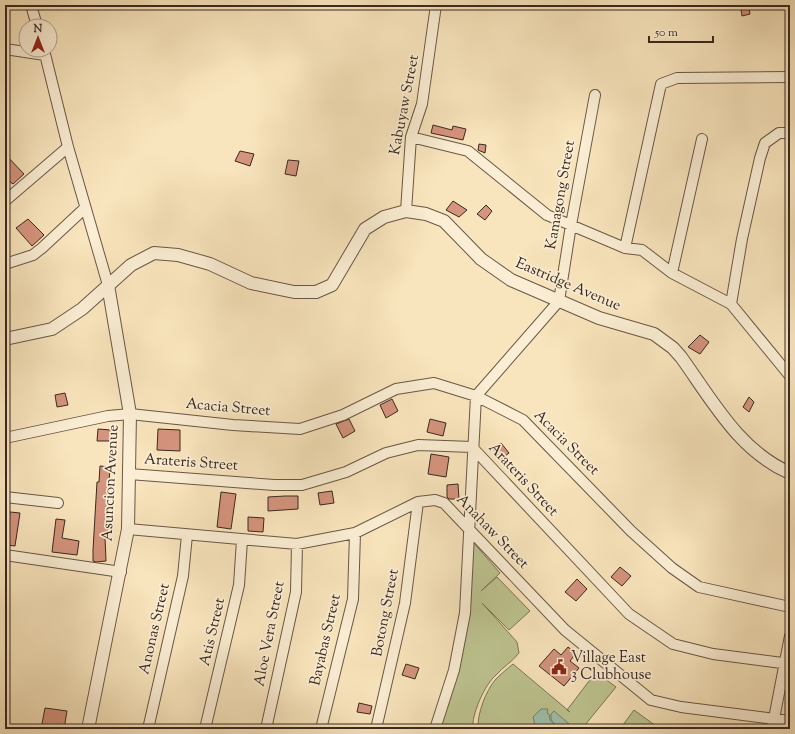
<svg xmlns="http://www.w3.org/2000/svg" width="795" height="734" font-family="'Sorts Mill Goudy',serif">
<rect width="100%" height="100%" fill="#f9e5bd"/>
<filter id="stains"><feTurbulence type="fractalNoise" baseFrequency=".005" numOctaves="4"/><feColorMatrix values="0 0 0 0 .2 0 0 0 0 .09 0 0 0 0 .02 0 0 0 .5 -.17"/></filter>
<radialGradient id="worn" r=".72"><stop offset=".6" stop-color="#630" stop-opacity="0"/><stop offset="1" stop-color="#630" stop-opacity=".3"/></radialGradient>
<!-- green -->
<path fill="#bec591" stroke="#7c7658" d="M472 541 500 573 481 591 497 577 530 611 509 630 482 603 517 642 519 653C512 662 503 667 496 675 485 684 471 715 473 729H440L457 673Z
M513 664 570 712 567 710 596 672 616 687 585 725 589 729H478C477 714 486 690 496 679 501 674 507 669 513 664Z
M634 710 656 726 684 729H620Z"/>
<!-- water -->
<path fill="#9fc0ac" stroke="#768374" d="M541 709H548L547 713 549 714 550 720 556 727 562 728C556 725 550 723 551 714L554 711 575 729H536L533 717Z"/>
<!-- building -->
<path fill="#d5947e" stroke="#392820" d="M749 8 750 14 742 16 741 9Z
M433 125 452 130 453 126 466 129 463 140 431 133Z
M479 144 486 145 485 153 478 150Z
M240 151 254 154 250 166 235 161Z
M5 154 24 174 13 184 5 178Z
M288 160 299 161 296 176 285 174Z
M453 201 467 210 459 217 446 210Z
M486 205 492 211 485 220 477 214Z
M28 219 44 235 32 246 16 228Z
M700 335 709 342 700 354 688 347Z
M65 393 68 405 57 407 55 395Z
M749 397 754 402 749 412 743 407Z
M392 399 398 411 386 418 380 405Z
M349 419 355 431 343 438 336 424Z
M430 419 446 423 443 436 427 432Z
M98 429 111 430 110 441H97Z
M158 429 180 430V451L157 450Z
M501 443 509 453 501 459 493 449Z
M431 454 449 457 446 477 428 474Z
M100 466 110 467 106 527H108L107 537H105L106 561 96 562 93 561V550L97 482H99Z
M458 484 459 499H449L447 497V485Z
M332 491 334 503 320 505 318 493Z
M221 492 236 494 231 529 217 527Z
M285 496H298V509L268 511V497Z
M10 512 20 513 15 546 6 545Z
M248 517 264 518 263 532 248 531Z
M56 519 65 520 62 538 79 541 77 555 52 552Z
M620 567 631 576 622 586 611 577Z
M577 579 587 589 576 601 565 592Z
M568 647 576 653 570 661 579 668 564 686 539 666 554 649 561 655Z
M406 664 419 668 415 679 402 675Z
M359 703 372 706 370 714 357 712Z
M45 708 67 711 64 729H41Z"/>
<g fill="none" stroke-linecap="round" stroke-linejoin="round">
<!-- minor casing -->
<g stroke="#695747" stroke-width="12">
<path id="minor" d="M31 5 37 26
M5 49 45 55
M44 50 68 147 108 285
M411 137 468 151 547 215 625 248 642 250 672 273 731 304 790 376
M5 201 68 147
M406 211 411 137 422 104 436 5
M625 248 661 84 677 78 790 77
M5 264 33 255 42 248 85 208
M672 273 702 139
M731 304 742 239 760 158 765 143 779 133H790
M5 438 108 416 130 414 233 425 300 429 343 415 396 389 434 383 476 396 523 420 631 531 672 568 699 587 790 607
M129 474 274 485H302L346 472 386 453 418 445 472 447 629 614 673 644 713 654 790 664
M5 497 58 503
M128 529 297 544 355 533 418 502 435 500 444 503 565 630 651 700 681 707 790 721
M5 555 121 572
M148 729 183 576 187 535
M205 729 239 585 242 540
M266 729 296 592 297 544
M321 729 353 599 355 533
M376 729 405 603 418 502
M435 729 454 670 465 613 476 396 559 301 571 225 595 95
M772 729 790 636"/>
</g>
<!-- tertiary casing -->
<g stroke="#695747" stroke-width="14">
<path id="tertiary" d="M5 339 52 329 82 309 131 265 154 253 178 255 210 264 251 283 294 292H316L332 285 365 229 384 217 406 211 426 214 444 221 481 259 511 280 599 318 654 334 673 348 681 357C712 400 739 451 790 473
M88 729 128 529 130 414 108 285"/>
</g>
<!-- minor -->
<use href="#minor" stroke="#fbeed4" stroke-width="10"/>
<!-- tertiary -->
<use href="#tertiary" stroke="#fbeed4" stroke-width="12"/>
</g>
<!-- icons -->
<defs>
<g id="civic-bare" transform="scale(1.2)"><path d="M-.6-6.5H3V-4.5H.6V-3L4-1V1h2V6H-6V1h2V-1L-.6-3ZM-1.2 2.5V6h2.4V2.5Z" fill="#8f2418" stroke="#fbeed4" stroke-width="2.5" paint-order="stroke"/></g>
</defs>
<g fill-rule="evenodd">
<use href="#civic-bare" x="559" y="667"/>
</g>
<g text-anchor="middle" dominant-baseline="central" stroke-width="3.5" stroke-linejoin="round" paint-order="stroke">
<!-- street labels -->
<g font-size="15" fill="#392820" stroke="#fbeed4">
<text transform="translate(405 105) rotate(-79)">Kabuyaw Street</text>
<text transform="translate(561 195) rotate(-80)">Kamagong Street</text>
<text transform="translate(568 285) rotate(23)">Eastridge Avenue</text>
<text transform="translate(228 408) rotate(5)">Acacia Street</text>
<text transform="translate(566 443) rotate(45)">Acacia Street</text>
<text transform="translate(191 463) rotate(4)">Arateris Street</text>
<text transform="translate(523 480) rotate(47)">Arateris Street</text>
<text transform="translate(111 483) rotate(-87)">Asuncion Avenue</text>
<text transform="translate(492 532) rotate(46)">Anahaw Street</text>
<text transform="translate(386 613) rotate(-79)">Botong Street</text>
<text transform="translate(155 629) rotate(-77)">Anonas Street</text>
<text transform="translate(213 632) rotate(-77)">Atis Street</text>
<text transform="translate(270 634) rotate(-79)">Aloe Vera Street</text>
<text transform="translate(326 640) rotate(-77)">Bayabas Street</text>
</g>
<!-- poi labels -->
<g font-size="15" fill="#392820" stroke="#fbeed4" text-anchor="start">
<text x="571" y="658">Village East<tspan x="571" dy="17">3 Clubhouse</tspan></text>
</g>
</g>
<!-- margin -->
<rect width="795" height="734" fill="none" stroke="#f9e5bd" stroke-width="20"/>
<rect x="6" y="6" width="783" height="722" fill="none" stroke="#392820" stroke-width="2"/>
<rect x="10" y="10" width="775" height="714" fill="none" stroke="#392820"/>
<!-- north arrow -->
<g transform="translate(38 38)"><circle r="19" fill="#fbeed4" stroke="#ad9f8c"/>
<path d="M0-3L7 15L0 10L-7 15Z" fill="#8f2418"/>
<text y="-6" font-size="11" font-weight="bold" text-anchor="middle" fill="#392820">N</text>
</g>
<!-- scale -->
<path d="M649 36v6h64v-6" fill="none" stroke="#392820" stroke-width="2"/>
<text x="655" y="36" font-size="12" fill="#392820" stroke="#fbeed4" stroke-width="3" paint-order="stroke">50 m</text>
<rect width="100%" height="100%" filter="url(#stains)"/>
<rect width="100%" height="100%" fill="url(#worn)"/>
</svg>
